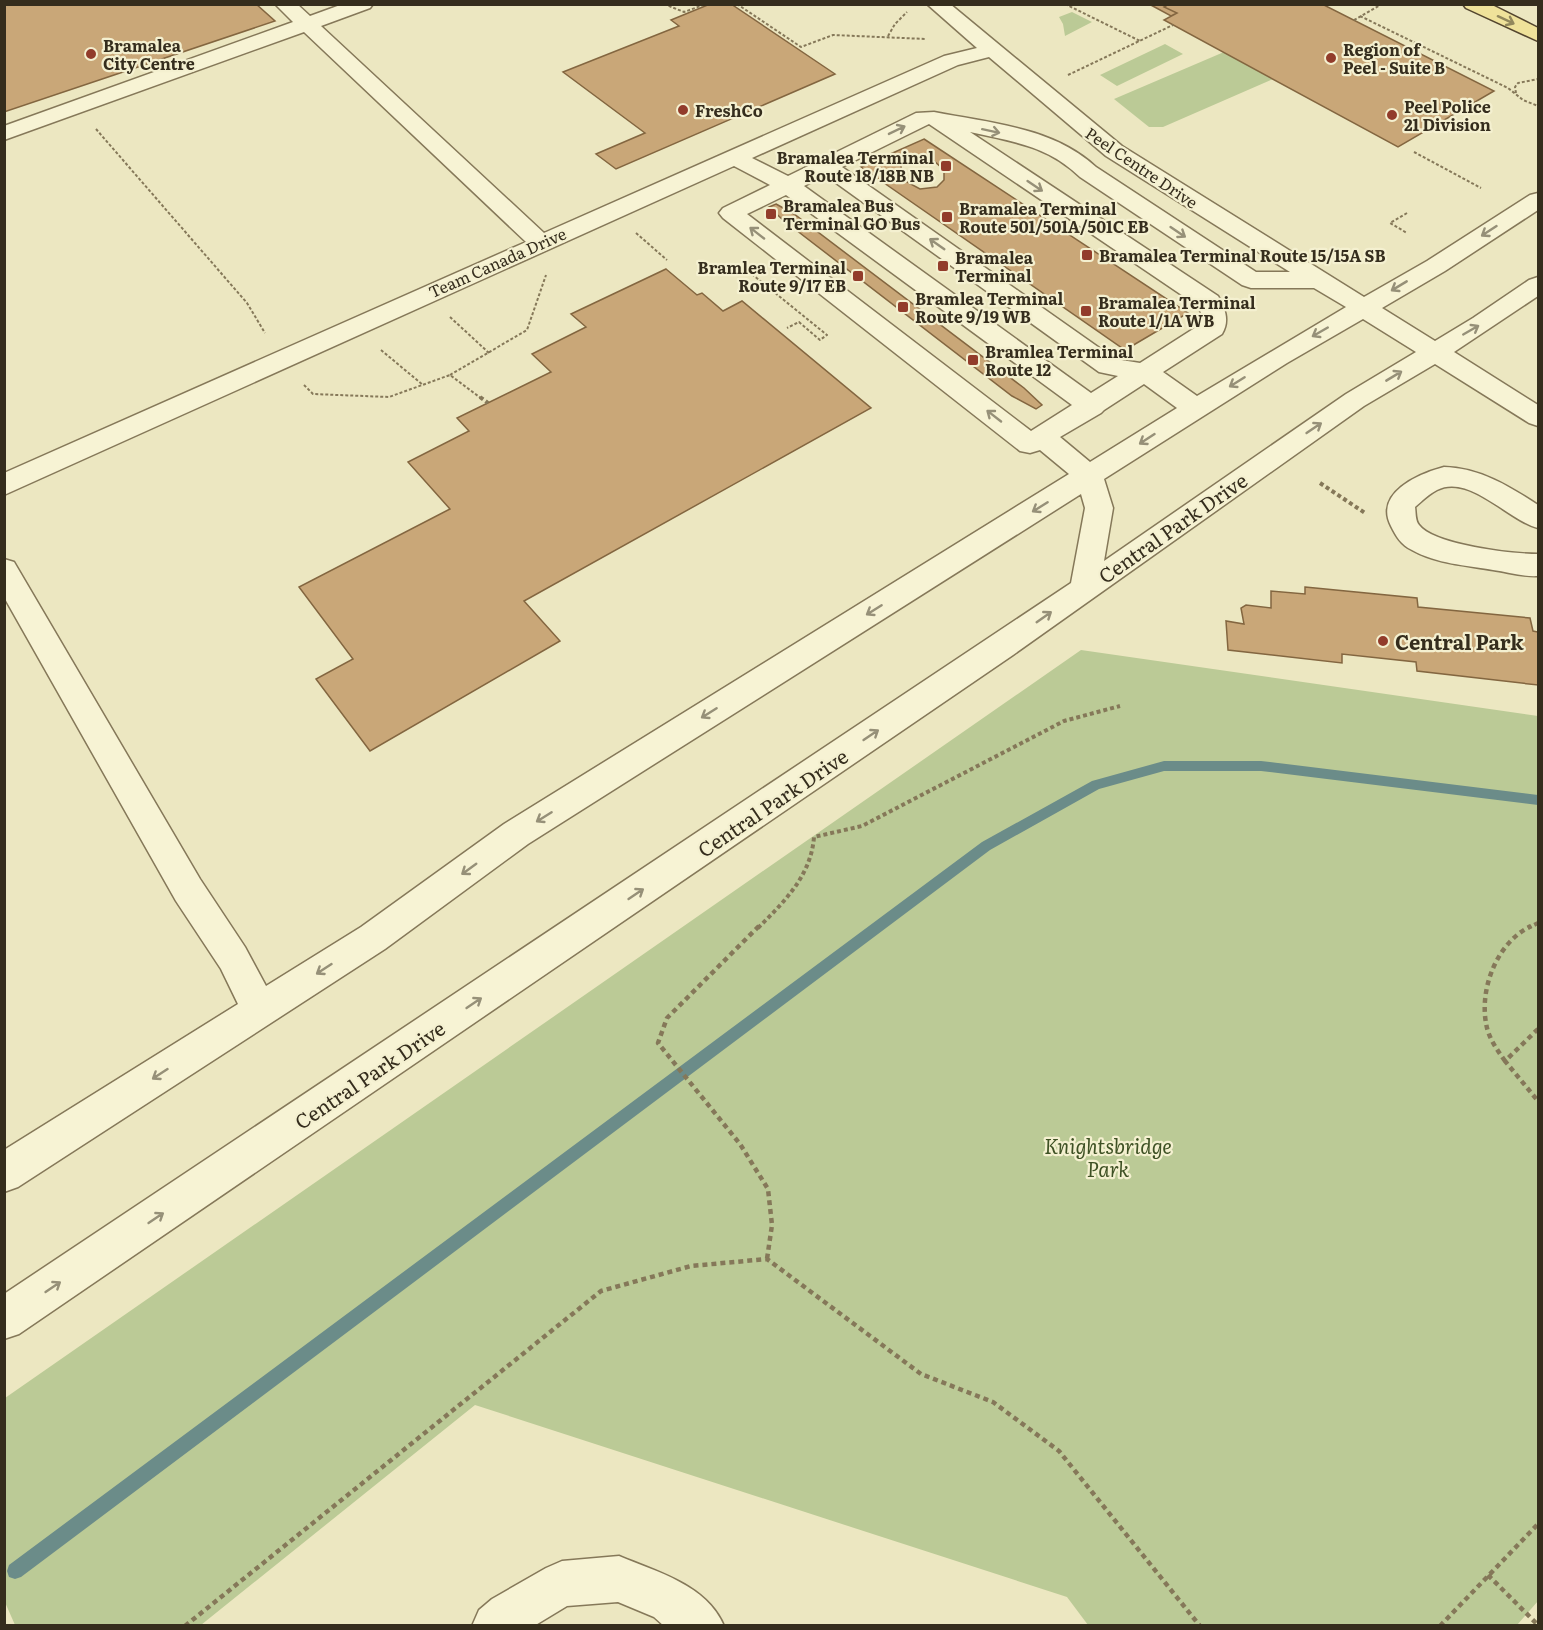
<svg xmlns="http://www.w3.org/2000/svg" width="1543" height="1630" font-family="Literata,serif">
<rect width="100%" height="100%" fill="#ece7c1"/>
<!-- green -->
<path fill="#bbca96" d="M1072 12 1092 22 1065 36 1063 24 1059 17Z
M1165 44 1183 54 1117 86 1100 75Z
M1224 52 1273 79 1163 127H1149L1114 99Z
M1081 650 1538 716V1601L1517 1625H1088L1067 1597 475 1405 201 1625H15L4 1600 5 1398Z"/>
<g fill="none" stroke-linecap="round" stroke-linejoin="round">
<!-- stream -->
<path fill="#6b8c89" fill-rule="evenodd" d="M1164 761H1261L1538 795V805L1261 771H1164L1099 789 990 850 21 1577 15 1579 9 1577 7 1571 9 1565 982 842 1092 781Z"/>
</g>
<!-- building -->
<path fill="#c9a778" stroke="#836640" stroke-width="1.5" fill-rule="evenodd" d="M4 4H256L275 21 4 112Z
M710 4H731L835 74 616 169 596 154 645 133 563 72 679 26 671 20Z
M1149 4H1169L1164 7 1177 13 1171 16Z
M1169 4H1322L1494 91 1398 147 1164 20 1177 13 1164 7Z
M924 139 1188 313 1125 350 861 167ZM918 156 933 160 944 170V180L937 187 920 189 905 181 901 173V164L907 158Z
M776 204 794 214 1024 388 1042 405 1036 409 1012 396 783 220 769 207Z
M666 269 697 295 702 293 723 311 742 301 871 408 524 601 560 641 370 751 316 679 353 659 299 587 450 509 408 462 469 431 457 418 551 372 532 354 586 327 571 314Z
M1305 587 1417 598 1418 607 1530 618 1533 631 1538 632V685L1417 671 1416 662 1342 654V663L1228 650 1226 621 1244 624 1241 608 1246 605 1271 608V591L1305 594Z"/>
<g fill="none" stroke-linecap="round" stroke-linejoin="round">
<!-- minor casing -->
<g stroke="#857859" stroke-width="3">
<path id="minor" d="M275 4H297L310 16 343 4H373L370 8 321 26 544 233 944 56 977 48 927 4H950L1122 146 1364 297 1427 261 1530 195 1538 193V210L1445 271 1382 308 1435 341 1473 318 1529 280 1538 277V296L1454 352 1538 405V426L1529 423 1435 364 1364 406 1013 655 19 1334 4 1339V1294L1071 583 1085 508 1081 494 528 844 385 949 18 1187 4 1192V1150L238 1004 221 969 176 901 4 597V559L14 562 200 879 245 947 266 986 361 927 504 824 1069 474 1040 450 1030 453 1020 451 723 218 719 213 723 208 770 185 734 166 4 495V473L526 242 304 32 4 140V126L293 22ZM989 57 1106 156 1290 272H1256L1096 167C1053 127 990 123 934 112L916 113 788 176 752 158 958 65ZM929 124 1198 306 1202 315 1201 324 1140 363 1115 359 842 167ZM970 132C1013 142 1047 145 1080 177L1242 285 1251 288H1314L1346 307 1197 396 1163 372 1222 334C1230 321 1225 308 1218 296ZM825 175 1099 372 1118 376 1091 393 804 186ZM786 195 1072 405 1031 431 747 214ZM1363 319 1416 352 1346 394 1104 561 1113 508 1104 479 1287 363ZM1144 384 1177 408 1090 462 1060 437 1101 413 1104 410Z
M1444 467C1480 468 1509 486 1538 505V528C1509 521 1469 473 1437 490 1429 494 1422 501 1415 507 1416 513 1415 520 1419 525 1434 545 1513 554 1538 554V576C1523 577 1508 572 1493 570 1465 565 1437 564 1412 550 1401 545 1396 536 1391 526 1374 493 1418 474 1444 467Z
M619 1556C657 1572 707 1585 724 1626H664L654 1617 618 1602 567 1606 534 1626H472L479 1610 492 1599 546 1568 562 1561Z"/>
</g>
<!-- major casing -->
<g stroke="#53452e" stroke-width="3">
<path id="major" d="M1463 4H1490L1538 28V41L1466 8Z"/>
</g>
<!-- path-far2 -->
<path stroke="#857859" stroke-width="2" stroke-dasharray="3 2" stroke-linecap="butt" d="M664 4 684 12 706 4
M737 4 801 47 833 35 926 39
M1065 4 1140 41
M1360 16 1508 88 1523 100 1538 106
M1354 20 1382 4
M888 36 895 24 907 12
M1068 75 1173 25
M1516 93 1515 87 1518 83 1538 79
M96 129 247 303 265 333
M1414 152 1481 188
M1407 213 1390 223 1407 233
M636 233 667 260
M752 268 748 271 827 335 820 340 799 322 787 328
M450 317 489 353
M381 350 423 385
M450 375 527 330 546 275
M304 385 313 394 389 397 450 375 482 399"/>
<!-- path-far1 -->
<path stroke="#857859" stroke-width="4" stroke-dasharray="4 3" stroke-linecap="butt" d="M480 397 488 403
M1320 483 1365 513
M758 928C784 902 811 876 814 837L862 826 1064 721 1120 706
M1528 928 1538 923"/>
<!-- path -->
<path stroke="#857859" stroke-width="4.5" stroke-dasharray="5 4" stroke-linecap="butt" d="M759 926 667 1018 658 1043 740 1144 768 1189 772 1225 767 1259
M1538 1029 1505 1061 1538 1101
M1505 1061C1498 1051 1490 1040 1487 1028 1478 991 1496 943 1531 926
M1488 1575 1538 1625
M185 1626 601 1291 691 1266 767 1259 921 1374 993 1402 1059 1451 1200 1626
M1440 1626 1538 1524"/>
<!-- minor -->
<use href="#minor" fill="#f7f3d4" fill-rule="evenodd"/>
<!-- major -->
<use href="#major" fill="#efe29a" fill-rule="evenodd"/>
</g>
<!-- one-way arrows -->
<defs><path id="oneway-shaft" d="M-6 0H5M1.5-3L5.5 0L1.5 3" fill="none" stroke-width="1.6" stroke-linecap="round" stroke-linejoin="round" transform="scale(1.5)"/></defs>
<use stroke="#92885c" href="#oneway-shaft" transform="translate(1506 20) rotate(25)"/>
<g stroke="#969078">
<use href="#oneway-shaft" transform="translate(897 130) rotate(-26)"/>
<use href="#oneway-shaft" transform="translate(991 131) rotate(12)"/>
<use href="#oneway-shaft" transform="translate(1035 186) rotate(34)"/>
<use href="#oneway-shaft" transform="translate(1489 231) rotate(147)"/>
<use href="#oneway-shaft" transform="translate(1178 232) rotate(34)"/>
<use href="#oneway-shaft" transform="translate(757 233) rotate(-142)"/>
<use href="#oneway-shaft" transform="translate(937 244) rotate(-145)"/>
<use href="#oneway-shaft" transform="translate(1399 286) rotate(149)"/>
<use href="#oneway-shaft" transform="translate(1471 330) rotate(-30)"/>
<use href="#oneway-shaft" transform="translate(1320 332) rotate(150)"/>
<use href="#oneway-shaft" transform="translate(1394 376) rotate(-31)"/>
<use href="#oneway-shaft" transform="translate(1237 382) rotate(148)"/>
<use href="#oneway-shaft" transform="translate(994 416) rotate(-142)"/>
<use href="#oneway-shaft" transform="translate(1314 428) rotate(-34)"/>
<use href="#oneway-shaft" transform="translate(1147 439) rotate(147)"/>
<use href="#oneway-shaft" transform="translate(1040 507) rotate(148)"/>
<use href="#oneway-shaft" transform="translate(874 610) rotate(148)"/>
<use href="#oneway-shaft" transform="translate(1044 617) rotate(-35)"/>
<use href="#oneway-shaft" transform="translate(709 713) rotate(148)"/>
<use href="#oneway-shaft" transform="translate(871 735) rotate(-34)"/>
<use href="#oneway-shaft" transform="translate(544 817) rotate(148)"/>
<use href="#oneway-shaft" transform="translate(469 869) rotate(144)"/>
<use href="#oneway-shaft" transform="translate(636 894) rotate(-34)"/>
<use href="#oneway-shaft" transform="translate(324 969) rotate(147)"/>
<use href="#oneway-shaft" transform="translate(474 1003) rotate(-34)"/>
<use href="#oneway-shaft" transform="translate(160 1074) rotate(147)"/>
<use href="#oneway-shaft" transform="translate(156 1218) rotate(-34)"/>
<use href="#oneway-shaft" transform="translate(53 1287) rotate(-34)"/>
</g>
<!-- markers -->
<g fill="#923c2b" stroke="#f4f0d0" stroke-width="2">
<circle cx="91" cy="54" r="6"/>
<circle cx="1331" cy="58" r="6"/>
<circle cx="683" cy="110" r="6"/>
<circle cx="1392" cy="115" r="6"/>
<rect x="940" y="160" width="12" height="12" rx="3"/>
<rect x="765" y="208" width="12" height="12" rx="3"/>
<rect x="941" y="211" width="12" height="12" rx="3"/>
<rect x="1081" y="249" width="12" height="12" rx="3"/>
<rect x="937" y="260" width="12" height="12" rx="3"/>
<rect x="852" y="270" width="12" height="12" rx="3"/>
<rect x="897" y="301" width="12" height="12" rx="3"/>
<rect x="1080" y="305" width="12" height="12" rx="3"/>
<rect x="967" y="354" width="12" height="12" rx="3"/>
<circle cx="1383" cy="641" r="6"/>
</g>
<g text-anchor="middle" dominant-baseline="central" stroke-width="4.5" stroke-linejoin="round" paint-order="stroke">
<!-- far-poi labels -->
<g font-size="16" font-weight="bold" fill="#352d1d" stroke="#f4f0d0" text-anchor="start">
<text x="103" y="45">Bramalea<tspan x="103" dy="18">City Centre</tspan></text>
<text x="1343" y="49">Region of<tspan x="1343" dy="18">Peel - Suite B</tspan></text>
<text x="1404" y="106">Peel Police<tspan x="1404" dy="18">21 Division</tspan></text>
<text x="695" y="110">FreshCo</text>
<text x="934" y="157" text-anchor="end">Bramalea Terminal<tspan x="934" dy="18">Route 18/18B NB</tspan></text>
<text x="783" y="205">Bramalea Bus<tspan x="783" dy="18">Terminal GO Bus</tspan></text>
<text x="959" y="208">Bramalea Terminal<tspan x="959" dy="18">Route 501/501A/501C EB</tspan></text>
<text x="1099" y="255">Bramalea Terminal Route 15/15A SB</text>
<text x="955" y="257">Bramalea<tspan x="955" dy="18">Terminal</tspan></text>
<text x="846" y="267" text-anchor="end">Bramlea Terminal<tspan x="846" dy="18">Route 9/17 EB</tspan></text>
<text x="915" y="298">Bramlea Terminal<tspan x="915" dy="18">Route 9/19 WB</tspan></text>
<text x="1098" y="302">Bramalea Terminal<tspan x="1098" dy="18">Route 1/1A WB</tspan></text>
<text x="985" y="351">Bramlea Terminal<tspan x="985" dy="18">Route 12</tspan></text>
</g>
<!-- far-street labels -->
<g font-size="16" fill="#352d1d" stroke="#f4f0d0">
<text transform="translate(1142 167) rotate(34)">Peel Centre Drive</text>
<text transform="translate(497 262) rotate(-24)">Team Canada Drive</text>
</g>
<!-- street labels -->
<g font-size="20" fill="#352d1d" stroke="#f4f0d0">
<text transform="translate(1172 527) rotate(-35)">Central Park Drive</text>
<text transform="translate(772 802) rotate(-34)">Central Park Drive</text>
<text transform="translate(369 1074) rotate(-34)">Central Park Drive</text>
</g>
<!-- poi labels -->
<g font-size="20" font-weight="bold" fill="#352d1d" stroke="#f4f0d0" text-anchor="start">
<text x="1395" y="641">Central Park</text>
</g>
<!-- park labels -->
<g font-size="20" font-style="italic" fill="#3e5124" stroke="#f4f0d0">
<text x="1108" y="1145">Knightsbridge<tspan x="1108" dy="23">Park</tspan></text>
</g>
</g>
<!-- border -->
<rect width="1543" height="1630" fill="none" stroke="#352d1d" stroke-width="12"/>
</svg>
